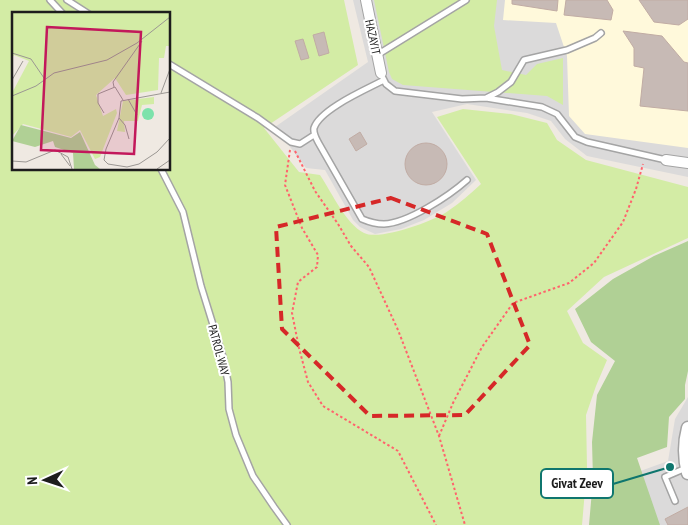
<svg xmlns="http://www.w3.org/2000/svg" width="688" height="525" font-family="'PT Sans Narrow',sans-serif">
<rect width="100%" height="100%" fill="#efe9e2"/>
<!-- residential -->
<path fill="#dbdada" d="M353 0H688V177L587 156 565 139 551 121 527 113 467 104 432 112 476 180 452 203 424 220 401 229 375 234 360 227 353 220 325 170 306 168 275 127 368 62Z
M688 397V525H659L635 473 668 461 675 419Z"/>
<!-- education -->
<path fill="#fff9db" d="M505 0H688V148L585 134 569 116 567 56 556 23 503 20Z"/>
<!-- grass -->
<path fill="#d3eca5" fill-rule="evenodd" d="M0 0H344L358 65 264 128 299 172 320 175C332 193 346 224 364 233 380 241 434 221 448 211 460 203 471 193 481 184L437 117 463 109 511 114 547 123 557 140 586 160 688 187V238L604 277 567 311 583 343 607 360 596 386 586 415 587 467 582 525H0ZM14 14H169V169H14Z
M374 0H497L494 26 502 70 526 75 537 64 563 58V105L547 96 403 85 392 79 389 72Z"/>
<!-- forest -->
<path fill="#b0d095" d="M688 241V371L685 385V399L669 417 667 447 637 458 660 525H589L593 479 592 442 597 395 615 361 591 342 575 309 613 279 654 256Z"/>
<!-- building -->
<path fill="#c7bab5" stroke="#c1aca4" d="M512 0H558L557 11 512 4Z
M566 0H607L613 10 611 20 564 15Z
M639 0H688V19L679 25 654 22Z
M623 31 662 36 684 62 688 63V111L640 106 644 68 634 66V48Z
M324 32 329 53 319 56 313 35Z
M303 39 309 58 301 60 295 41Z
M360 132 367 144 356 151 349 139Z
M405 164a21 21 0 1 1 42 0a21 21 0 1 1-42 0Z
M688 507V525H668L665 519Z"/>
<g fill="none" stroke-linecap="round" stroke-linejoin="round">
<!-- service casing -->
<g stroke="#a4a4a4" stroke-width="8">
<path id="service" d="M50 0 63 14
M67 0 89 14
M377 55 466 0
M169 64 258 118 291 142 300 144 314 135
M383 78 386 84 395 91 462 99 486 98 498 92 511 82 524 60 567 50 595 38 601 33
M384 80C367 89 320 109 314 128 313 133 316 138 318 142L362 219C369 222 377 224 384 224 408 223 449 196 467 180
M486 98 542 107 557 114 575 137 587 142 666 160
M161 169 183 212 201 286 223 357 228 382 229 409 236 435 253 476 274 507 287 525
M675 501 665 477 686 468"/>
</g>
<!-- minor casing -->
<g stroke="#a4a4a4" stroke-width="12">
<path id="minor" d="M366 0 381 73
M666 160 688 163"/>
</g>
<!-- tertiary casing -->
<g stroke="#a4a4a4" stroke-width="15">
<path id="tertiary" d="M688 428C684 443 684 458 688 473"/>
</g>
<!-- path -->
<path stroke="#ff636c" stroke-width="2" stroke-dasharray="2.5 2.5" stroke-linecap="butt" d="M290 150 285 185 302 228 318 255 317 267 298 282 292 313 299 348 308 382 323 406 398 451 436 525
M295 151 315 191 338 224 351 246 369 267 398 330 439 436 465 525
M439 436 453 403 482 347 513 303 569 283 594 263 623 222 636 189 643 164"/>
<!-- service -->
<use href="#service" stroke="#fff" stroke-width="5"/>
<!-- minor -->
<use href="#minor" stroke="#fff" stroke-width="10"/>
<!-- tertiary -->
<use href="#tertiary" stroke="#fff" stroke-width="12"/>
</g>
<!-- marked area -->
<path fill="none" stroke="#d62828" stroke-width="4" stroke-dasharray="10 6" stroke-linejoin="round" d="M391 198 487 234 530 345 465 415 370 416 282 329 276 227Z"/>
<g text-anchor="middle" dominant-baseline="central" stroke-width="4" stroke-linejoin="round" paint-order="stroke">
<!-- street labels -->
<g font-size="12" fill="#1d1d1d" stroke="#fff">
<text transform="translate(373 37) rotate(78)">HAZAYIT</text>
<text transform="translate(219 350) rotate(75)">PATROL WAY</text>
</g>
</g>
<!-- overview -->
<g transform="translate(12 12)">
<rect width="158" height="158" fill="#efe9e2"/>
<path d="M0 0H157V34H154L152 46H147L146 78 114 83 103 66 84 83 91 104 104 97 105 101 88 145 83 147 68 118 59 125 11 112 0 124V81L17 49 2 43 0 46ZM142 85V92L130 93 126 109H112L113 120 105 119 111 89Z" fill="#d3eca5"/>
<path d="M9 113 59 126 68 120 83 153 88 157H62L61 141 43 135 41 129 23 135 0 129Z" fill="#b0d095"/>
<path d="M130 102a6 6 0 1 1 12 0a6 6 0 1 1-12 0Z" fill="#7ce2ab"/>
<path fill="none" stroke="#9b9793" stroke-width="1" d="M0 41 19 47 32 66M0 68 11 49M102 75 101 70 130 29M149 81 158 57M0 84 24 74 42 61 95 48 125 31 158 5M116 87 125 103M92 101 86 91V82L103 75 111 88M107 106 94 137 92 148 96 152 115 155 127 152 145 140 158 126M117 127 113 113 107 106 109 89 158 80M49 142 58 154M0 149 14 150 43 138 56 145 60 157M145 157 158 148"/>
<path fill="#c2185b" fill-opacity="0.15" stroke="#c2185b" stroke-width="2.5" d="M35 15 129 20 122 142 29 138Z"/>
<rect width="158" height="158" fill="none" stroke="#1d1d1d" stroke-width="2.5"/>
</g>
<!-- callouts -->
<path fill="none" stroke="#0f766e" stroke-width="2" d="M670 467L613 484"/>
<circle fill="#0f766e" stroke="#fff" stroke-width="2" cx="670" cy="467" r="5"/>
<rect fill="#fff" stroke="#0f766e" stroke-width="2" x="541" y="469" width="72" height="29" rx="5"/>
<g font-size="14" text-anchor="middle" font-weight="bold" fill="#1d1d1d">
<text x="577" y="488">Givat Zeev</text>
</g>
<!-- north arrow -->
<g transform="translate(45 480) rotate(267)" stroke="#ffffff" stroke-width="4" paint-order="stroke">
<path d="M0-4L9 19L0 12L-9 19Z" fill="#1d1d1d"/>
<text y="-8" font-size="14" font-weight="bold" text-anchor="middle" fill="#1d1d1d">N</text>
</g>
</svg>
